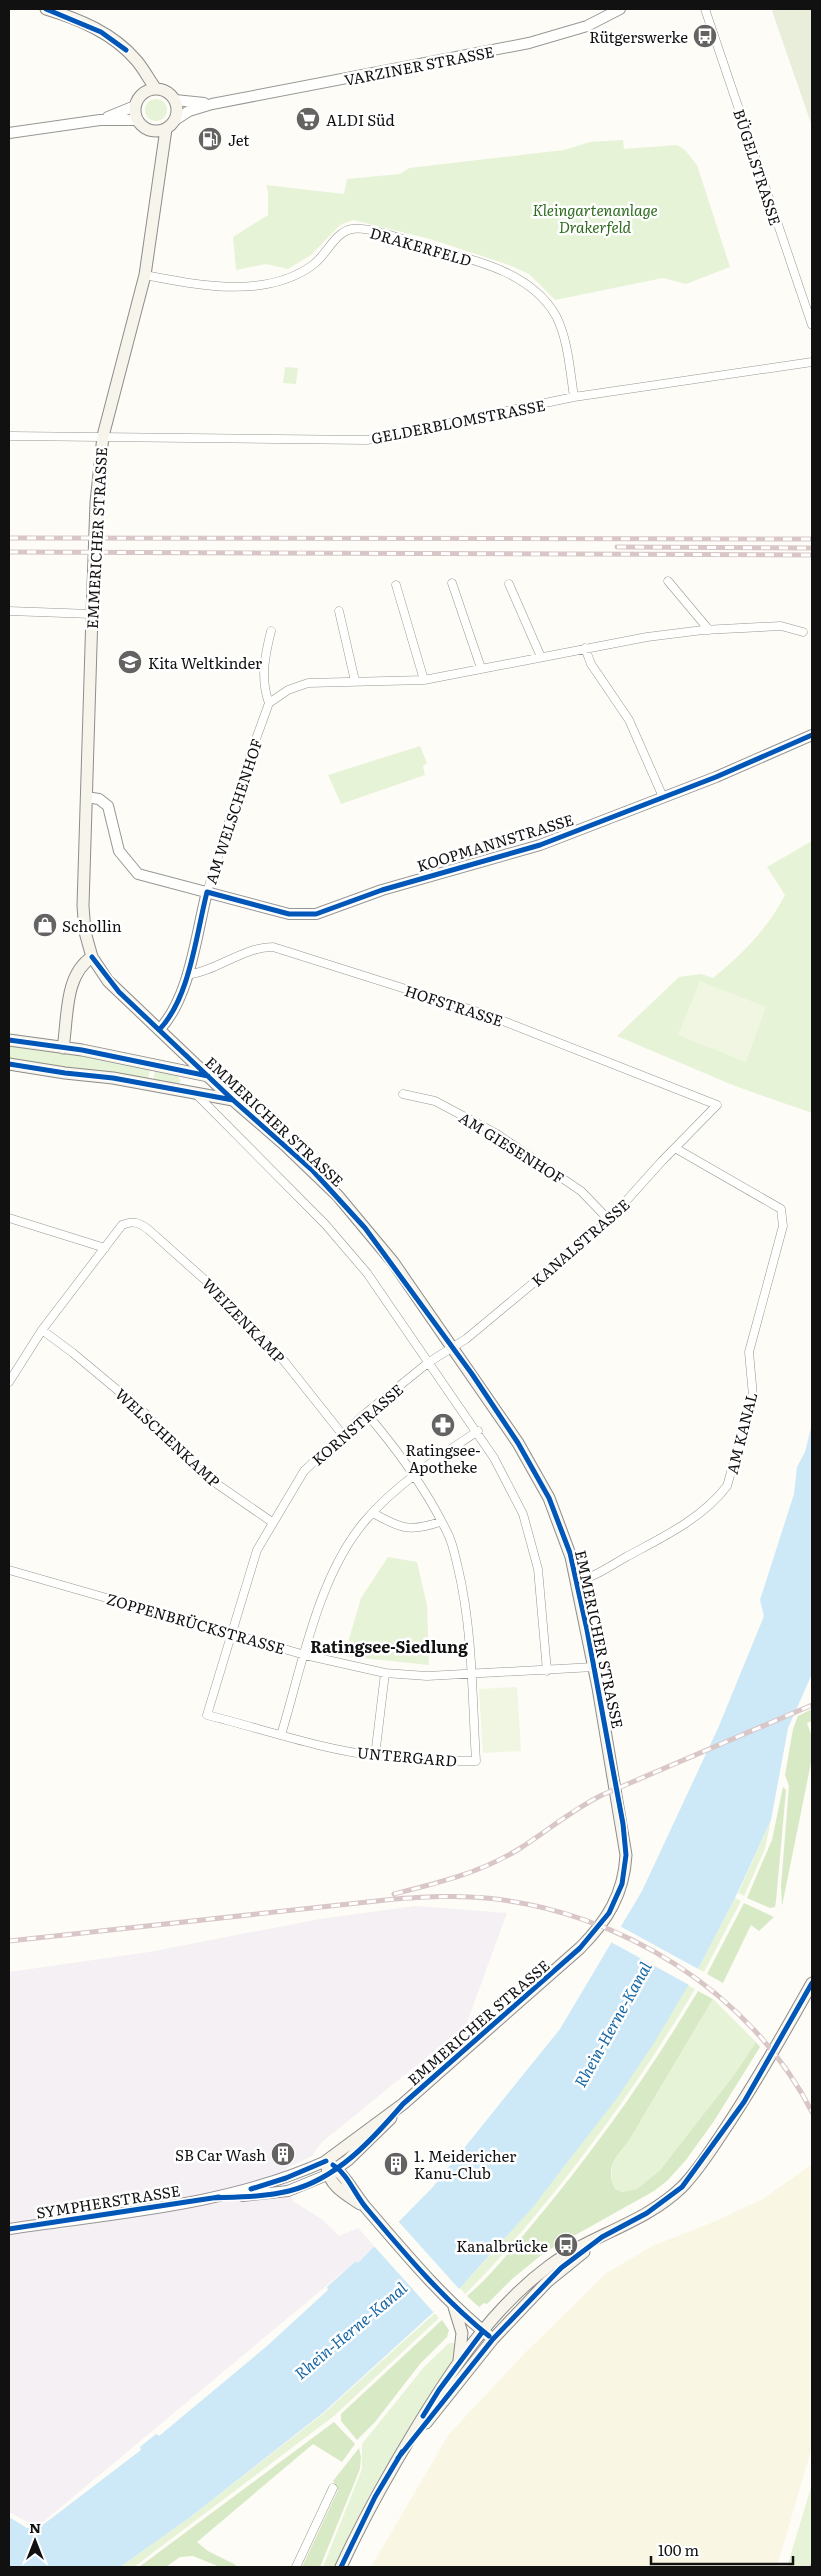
<svg xmlns="http://www.w3.org/2000/svg" width="821" height="2576" font-family="Literata,serif">
<rect width="100%" height="100%" fill="#fdfcf7"/>
<!-- industrial -->
<path fill="#f5f0f3" d="M415 1906 507 1913 466 2025 322 2142 312 2156 285 2169 293 2201 323 2220 339 2236 358 2228 375 2247 358 2263 356 2261 42 2523H29L9 2512V1972L149 1952 320 1919Z"/>
<!-- farmland -->
<path fill="#f9f7e4" d="M812 2164V2447L777 2567H371L449 2434 525 2353 605 2274 652 2246 711 2223 763 2199Z"/>
<!-- green -->
<path fill="#e7f3d7" d="M145 110a11 11 0 1 1 22 0a11 11 0 1 1-22 0Z
M623 140 624 149 677 145 685 150 697 165 730 267 686 284 663 278 555 300 529 274 509 265 430 239 353 220 340 225 311 255 288 269 266 264 236 270 233 237 268 215V191L266 185 344 194 347 179 400 174 409 168 564 150 590 142Z
M285 367 298 368 296 384 283 383Z
M420 746 427 763 423 766 425 775 341 804 328 775Z
M812 841V1113L735 1086 617 1036 679 977 701 974 713 978C743 954 767 929 785 895L767 867Z
M9 1045 81 1055 150 1069 148 1080C101 1070 55 1067 9 1059Z
M155 1070 176 1074 181 1081 176 1085 153 1081Z
M388 1557 417 1562 427 1605 429 1665 344 1656 361 1598Z
M771 1820 765 1849 744 1896 738 1893Z
M735 1898 741 1901 704 1972 698 1969Z
M688 1985 695 1989C647 2070 594 2145 534 2217 512 2243 490 2270 465 2294L460 2288C546 2196 624 2094 688 1985Z
M713 1999 756 2042 734 2075 660 2170 637 2189 622 2192 615 2189C606 2168 615 2158 628 2142Z
M435 2313 439 2318 334 2416 134 2567H120L189 2518 324 2413Z
M449 2343H456L454 2359C410 2427 366 2492 335 2567H323L362 2469V2444L424 2367Z
M812 2484V2567H787Z"/>
<!-- forest -->
<path fill="#d8eac5" d="M812 1709V1721L807 1723 812 1737V1758L782 1906 781 1886 789 1786 785 1775 793 1729 798 1716Z
M783 1787 786 1790 776 1901 775 1907 770 1908 747 1898 772 1840Z
M744 1903 774 1917 759 1931 751 1925 723 1983 707 1974Z
M698 1991 713 1999 628 2142C615 2158 605 2168 615 2189L622 2192 637 2189 660 2170 734 2075 756 2042 760 2047 714 2121 686 2160 667 2181 654 2191 545 2252 512 2279 487 2304 484 2303 479 2307 467 2296C493 2274 514 2246 536 2220 596 2148 650 2072 698 1991Z
M442 2320 449 2330 447 2337 420 2364 375 2422 357 2440 341 2421V2414Z
M334 2422 355 2444 342 2462 313 2444 197 2542 208 2551 236 2565 234 2567H220L193 2556 180 2557 166 2567H139Z
M359 2448 361 2457 360 2469 320 2567H302L338 2490 333 2481Z"/>
<!-- cemetery -->
<path fill="#e9eedb" d="M776 9H812V126L772 11Z"/>
<!-- pitch -->
<path fill="#f0f6e1" d="M700 981 766 1007 746 1062 678 1035Z
M517 1687 521 1751 483 1753 479 1689Z"/>
<!-- water -->
<path fill="#cde8f7" d="M812 1424V1674L788 1728 771 1820 735 1898 698 1969 654 2043 617 2098 532 2208 460 2288 324 2412 189 2518 120 2567H9V2517L27 2528 40 2527 141 2450 140 2447 156 2434 159 2436 267 2346 328 2290 327 2287 356 2261 358 2263 432 2188 560 2029 642 1891 719 1726 764 1616 760 1600 794 1494 797 1467 805 1452Z"/>
<!-- pier -->
<path fill="#fdfcf7" d="M618 1925 700 1970 691 1986 609 1941Z
M397 2220 461 2291 436 2315 373 2245Z"/>
<g fill="none" stroke-linecap="round" stroke-linejoin="round">
<!-- minor casing -->
<g stroke="#979795" stroke-width="9">
<path id="minor" d="M705 9 812 325
M145 275C197 285 267 300 314 264 327 254 335 232 352 229 371 226 407 241 426 247 471 259 531 271 556 316 568 339 570 371 574 397
M11 436 367 440 574 397 812 362
M668 581 709 630
M452 583 481 668
M509 584 541 657
M396 585 424 680
M9 611 92 614
M339 611 355 681
M585 648 591 664 629 720 663 797
M269 703C260 679 265 655 271 631
M207 892 248 761 269 703 288 690 308 683 424 680 647 637 703 630 781 626 803 632
M187 975C217 971 243 947 273 947L488 1015 717 1105 662 1161 609 1220 466 1339 429 1362 366 1413 304 1471 257 1550 207 1715C263 1729 319 1749 377 1756 410 1760 442 1761 476 1761 472 1697 473 1631 458 1568 455 1556 453 1543 447 1532 426 1489 397 1449 366 1413
M196 1094 325 1224 367 1273 494 1458 523 1514 538 1569 547 1671
M403 1094 435 1101 497 1134 581 1191 609 1220
M9 1218 105 1248
M42 1330 73 1353 146 1414 204 1475 272 1522
M9 1382 42 1330 122 1225C134 1220 140 1223 149 1230L224 1297 284 1361 342 1434
M373 1513C401 1529 410 1532 440 1522
M9 1570 305 1655 385 1673 427 1676 594 1667
M577 1581C595 1577 610 1566 626 1557 661 1538 702 1519 727 1486L753 1396 749 1352 783 1226 781 1209 675 1148
M281 1735C302 1666 318 1576 365 1521 394 1486 440 1456 478 1431
M375 1756 385 1673
M296 2567 333 2488"/>
</g>
<!-- tertiary casing -->
<g stroke="#979795" stroke-width="12">
<path id="tertiary" d="M175 100 204 103
M108 117 135 106
M175 120 189 111 212 104 529 43 587 26 620 9
M9 133 100 120H136
M86 797 99 799 108 806 119 851 138 874 289 914H316L382 890 540 845 716 777 812 735
M159 1030C190 998 196 935 207 892
M243 2196 288 2191 327 2175
M9 2229C115 2213 227 2206 326 2161"/>
</g>
<!-- secondary casing -->
<g stroke="#8e8d8b" stroke-width="13">
<path id="secondary" d="M46 9C79 19 113 33 136 60 144 69 149 80 156 89
M135 110a21 21 0 1 1 42 0a21 21 0 1 1-42 0Z
M166 129 145 275 103 436 96 502 92 614 83 906 85 932 92 957 108 981 233 1100 285 1145 338 1196 393 1262 518 1443 549 1498 571 1557 598 1688 626 1855C624 1894 607 1921 580 1948L403 2104 326 2161
M9 1040 82 1050 208 1076
M63 1048C68 1018 64 975 92 957
M9 1064 65 1073 113 1078 233 1100
M326 2161C346 2174 353 2193 368 2210 405 2253 443 2299 488 2335
M327 2168C329 2186 347 2195 360 2204
M327 2175 348 2160 391 2118
M454 2307 462 2333 459 2360
M426 2423 493 2339 547 2282 584 2252
M341 2567C362 2521 386 2478 412 2435 450 2372 490 2310 549 2266 590 2235 644 2224 682 2187 697 2172 709 2153 721 2135 754 2086 783 2035 812 1983"/>
</g>
<!-- minor -->
<use href="#minor" stroke="#fffffe" stroke-width="8"/>
<!-- tertiary -->
<use href="#tertiary" stroke="#fffffe" stroke-width="10"/>
<!-- secondary -->
<use href="#secondary" stroke="#f6f4eb" stroke-width="11"/>
<!-- rail casing -->
<g stroke="#d9c6c7" stroke-width="5">
<path id="rail" d="M9 538 812 539
M617 547 812 548
M9 552 812 555
M394 1894C438 1883 480 1873 519 1849 547 1831 572 1810 602 1795L812 1705
M9 1941 395 1899C426 1897 456 1895 486 1898 619 1911 750 1991 812 2112
M812 2567V2566"/>
</g>
<!-- rail -->
<use href="#rail" stroke="#fff" stroke-width="3" stroke-dasharray="9" stroke-linecap="butt"/>
<!-- cycleway casing -->
<g stroke="#fff" stroke-width="8">
<path id="cycleway" d="M46 9 101 32 126 50
M92 957 119 992 233 1100 313 1171 365 1228 472 1374 518 1443 549 1498 570 1553 587 1630 623 1824 626 1855 622 1884 609 1913 580 1948 403 2104C372 2140 337 2179 289 2191 264 2197 237 2197 212 2198
M159 1030C190 998 196 935 207 892L289 914H316L382 890 540 845 716 777 812 735
M9 1040 82 1050 208 1076
M9 1064 65 1073 113 1078 233 1100
M333 2165C349 2175 355 2196 368 2210 405 2254 444 2300 489 2336
M251 2189 286 2178 326 2161
M9 2229 219 2197
M423 2416 439 2390 483 2331
M398 2458 493 2339 561 2268 602 2237 647 2213 682 2187 744 2102 812 1983
M341 2567 375 2497 402 2452"/>
</g>
<!-- cycleway -->
<use href="#cycleway" stroke="#0057b8" stroke-width="5"/>
</g>
<!-- icons -->
<defs>
<g id="bus-disc" transform="scale(1.25)"><circle r="9.5" fill="#646362" stroke="#fff"/><path d="M-5-6H5V4H4V6H2V4H-2V6H-4V4H-5ZM-3.5-4V0h7V-4ZM-3.5 1.2v1.5H-2V1.2ZM2 1.2v1.5H3.5V1.2Z" fill="#fff"/></g>
<g id="supermarket-disc" transform="scale(1.25)"><circle r="9.5" fill="#646362" stroke="#fff"/><path d="M-6-5.5h2.5l.6 2H6L4.5 2H-2.5L-4.4-4H-6ZM-1.5 3.2a1.3 1.3 0 1 0 .1 0ZM3 3.2a1.3 1.3 0 1 0 .1 0Z" fill="#fff"/></g>
<g id="fuel-disc" transform="scale(1.25)"><circle r="9.5" fill="#646362" stroke="#fff"/><path d="M-5.5-6h7V0h2V4h1.3V-2.5L3-4.5l.8-.8L6-3V5H2.5V1h-1V6h-7ZM-4.2-4.7v3.2H.2V-4.7Z" fill="#fff"/></g>
<g id="school-disc" transform="scale(1.25)"><circle r="9.5" fill="#646362" stroke="#fff"/><path d="M0-5L7-2L0 1L-7-2ZM-4 1L0 2.5L4 1V4Q0 6-4 4Z" fill="#fff"/></g>
<g id="shop-disc" transform="scale(1.25)"><circle r="9.5" fill="#646362" stroke="#fff"/><path d="M-5-2.5h2.3a2.7 3.5 0 0 1 5.4 0H5L5.5 6h-11ZM-1.5-2.5h3a1.5 2.3 0 0 0-3 0Z" fill="#fff"/></g>
<g id="pharmacy-disc" transform="scale(1.25)"><circle r="9.5" fill="#646362" stroke="#fff"/><path d="M-2-6h4v4h4v4h-4v4h-4v-4h-4v-4h4Z" fill="#fff"/></g>
<g id="building-disc" transform="scale(1.25)"><circle r="9.5" fill="#646362" stroke="#fff"/><path d="M-4-6H4V6H1V3H-1V6H-4ZM-2.5-4.3h1.7v1.8h-1.7ZM.8-4.3h1.7v1.8H.8ZM-2.5-1h1.7V.8h-1.7ZM.8-1h1.7V.8H.8Z" fill="#fff"/></g>
</defs>
<g fill-rule="evenodd">
<use href="#bus-disc" x="705" y="36"/>
<use href="#supermarket-disc" x="308" y="119"/>
<use href="#fuel-disc" x="210" y="139"/>
<use href="#school-disc" x="130" y="662"/>
<use href="#shop-disc" x="45" y="925"/>
<use href="#pharmacy-disc" x="443" y="1425"/>
<use href="#building-disc" x="283" y="2154"/>
<use href="#building-disc" x="396" y="2164"/>
<use href="#bus-disc" x="566" y="2245"/>
</g>
<g text-anchor="middle" dominant-baseline="central" stroke-width="5" stroke-linejoin="round" paint-order="stroke">
<!-- poi labels -->
<g font-size="15" fill="#111" stroke="#fff" text-anchor="start">
<text x="688" y="36" text-anchor="end">Rütgerswerke</text>
<text x="326" y="119">ALDI Süd</text>
<text x="228" y="139">Jet</text>
<text x="148" y="662">Kita Weltkinder</text>
<text x="62" y="925">Schollin</text>
<text x="443" y="1449" text-anchor="middle">Ratingsee-<tspan x="443" dy="17">Apotheke</tspan></text>
<text x="266" y="2154" text-anchor="end">SB Car Wash</text>
<text x="414" y="2155">1. Meidericher<tspan x="414" dy="17">Kanu-Club</tspan></text>
<text x="548" y="2245" text-anchor="end">Kanalbrücke</text>
</g>
<!-- street labels -->
<g font-size="15" fill="#111" stroke="#fff">
<text transform="translate(419 65) rotate(-11)">VARZINER STRASSE</text>
<text transform="translate(758 167) rotate(72)">BÜGELSTRASSE</text>
<text transform="translate(421 246) rotate(16)">DRAKERFELD</text>
<text transform="translate(458 421) rotate(-11)">GELDERBLOMSTRASSE</text>
<text transform="translate(96 538) rotate(-87)">EMMERICHER STRASSE</text>
<text transform="translate(233 811) rotate(-72)">AM WELSCHENHOF</text>
<text transform="translate(495 842) rotate(-17)">KOOPMANNSTRASSE</text>
<text transform="translate(454 1005) rotate(18)">HOFSTRASSE</text>
<text transform="translate(275 1121) rotate(43)">EMMERICHER STRASSE</text>
<text transform="translate(512 1147) rotate(32)">AM GIESENHOF</text>
<text transform="translate(580 1242) rotate(-41)">KANALSTRASSE</text>
<text transform="translate(244 1320) rotate(46)">WEIZENKAMP</text>
<text transform="translate(357 1424) rotate(-41)">KORNSTRASSE</text>
<text transform="translate(741 1433) rotate(-76)">AM KANAL</text>
<text transform="translate(168 1437) rotate(43)">WELSCHENKAMP</text>
<text transform="translate(196 1623) rotate(16)">ZOPPENBRÜCKSTRASSE</text>
<text transform="translate(600 1639) rotate(78)">EMMERICHER STRASSE</text>
<text transform="translate(407 1756) rotate(5)">UNTERGARD</text>
<text transform="translate(478 2022) rotate(-41)">EMMERICHER STRASSE</text>
<text transform="translate(108 2201) rotate(-9)">SYMPHERSTRASSE</text>
</g>
<!-- park labels -->
<g font-size="15" font-style="italic" fill="#2f6b1f" stroke="#fff">
<text x="595" y="209">Kleingartenanlage<tspan x="595" dy="17">Drakerfeld</tspan></text>
</g>
<!-- neighbourhood labels -->
<g font-size="16" font-weight="bold" fill="#111" stroke="#fff">
<text x="389" y="1646">Ratingsee-Siedlung</text>
</g>
<!-- water labels -->
<g font-size="16" font-style="italic" fill="#1768a6" stroke="#fff">
<text transform="translate(612 2024) rotate(-61)">Rhein-Herne-Kanal</text>
<text transform="translate(350 2330) rotate(-40)">Rhein-Herne-Kanal</text>
</g>
</g>
<!-- border -->
<rect width="821" height="2576" fill="none" stroke="#111111" stroke-width="20"/>
<!-- north arrow -->
<g transform="translate(35 2541)" stroke="#ffffff" stroke-width="4" paint-order="stroke">
<path d="M0-4L9 19L0 12L-9 19Z" fill="#111111"/>
<text y="-8" font-size="14" font-weight="bold" text-anchor="middle" fill="#111111">N</text>
</g>
<!-- scale -->
<path d="M651 2556v8h142v-8" fill="none" stroke="#111111" stroke-width="2.5"/>
<text x="658" y="2556" font-size="15" fill="#111111" stroke="#ffffff" stroke-width="4" paint-order="stroke">100 m</text>
</svg>
